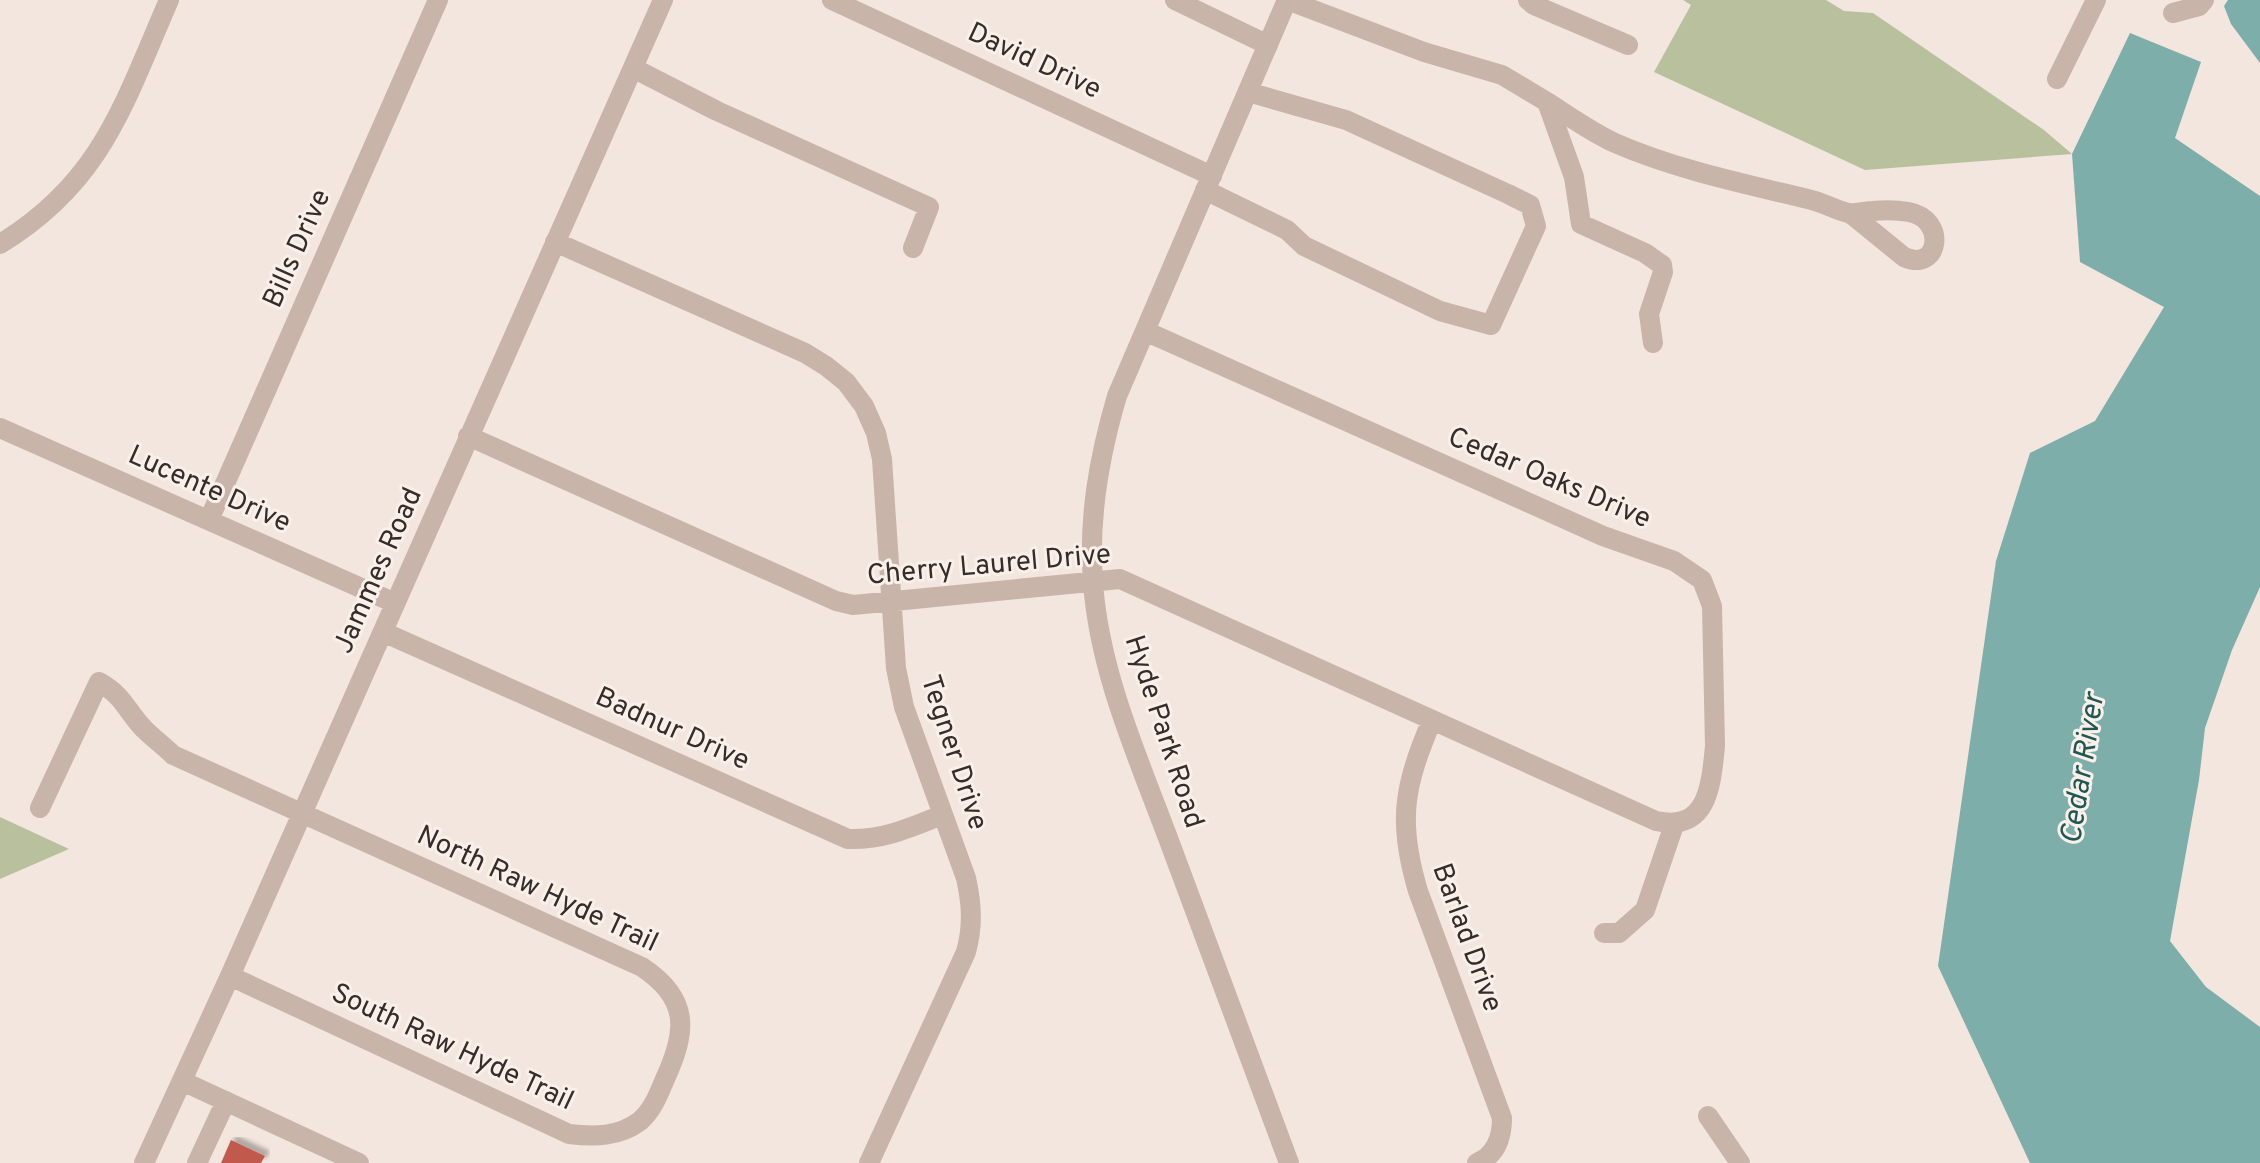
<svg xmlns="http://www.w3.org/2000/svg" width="2260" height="1163" font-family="Overpass,sans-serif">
<defs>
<filter id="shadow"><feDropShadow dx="5" dy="-5" stdDeviation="2" flood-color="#0004"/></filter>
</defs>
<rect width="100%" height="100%" fill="#f2e6de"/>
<!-- green -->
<path fill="#b9c09e" d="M1683 0H1826L1844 11 1873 13 2044 130 2072 154 1865 170 1654 72 1691 5Z
M0 817 69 849 0 879Z"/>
<!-- water -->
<path fill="#7eaea9" d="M2228 0H2260V63L2231 24 2224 6Z
M2130 33 2201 62 2175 138 2260 196V587L2232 650 2205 728 2199 780 2170 941 2206 987 2260 1027V1163H2030L1938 966 1996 561 2030 453 2095 421 2164 307 2080 262 2072 154Z"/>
<!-- building -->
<path fill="#c15a4d" filter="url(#shadow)" d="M231 1140 265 1156 261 1163H221Z"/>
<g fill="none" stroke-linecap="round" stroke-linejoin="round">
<!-- minor -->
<path stroke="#c9b4aa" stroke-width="20" d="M832 0 1212 176
M1175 0 1268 45
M1287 0 1117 396C1099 457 1088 518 1093 582 1099 671 1137 755 1168 838 1208 946 1249 1055 1289 1163
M1287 0 1424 52 1502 75 1547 102 1574 177 1581 224 1645 253 1662 265 1663 272 1649 314 1653 343
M1528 0 1534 5 1628 45
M2173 13 2199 6 2204 0
M633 68 717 111 929 207 913 248
M2057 79 2096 0
M1547 102C1569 116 1591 132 1615 143 1674 169 1745 184 1808 199 1822 202 1835 210 1848 213 1856 214 1865 211 1873 211 1884 210 1897 210 1909 212 1947 219 1940 273 1904 257L1850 213
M1205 190 1287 230 1304 246 1440 311 1491 325 1536 226 1530 205 1508 194 1346 120 1248 92
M555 242 805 353 826 366 846 382 864 406 876 433 882 459 896 668 904 707 966 878C972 905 973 926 966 952L869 1163
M0 244C102 182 124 103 169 0
M0 428 395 603
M468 436 836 601 853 605 1120 579 1656 821C1708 832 1711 786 1715 746L1712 606 1702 580 1674 561 1603 536 1145 331
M209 520 438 0
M383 632 848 839C883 840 910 828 942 815
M1432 720C1404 786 1397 821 1418 891L1502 1118C1502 1137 1496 1155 1477 1163
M40 808 99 682C125 697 125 709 144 729 153 738 164 746 173 755L642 967C690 999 687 1031 665 1079 659 1093 653 1110 640 1121 619 1137 594 1137 569 1134L230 976
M1604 933H1619L1645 910 1674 825
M182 1081 359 1163
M1708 1116 1740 1163
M144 1163 230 976 663 0
M197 1163 226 1101"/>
</g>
<g text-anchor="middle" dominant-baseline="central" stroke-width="6" stroke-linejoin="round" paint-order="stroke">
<!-- street labels -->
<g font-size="28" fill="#372c29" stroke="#f9f0ea">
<text transform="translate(1034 62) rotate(25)">David Drive</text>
<text transform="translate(298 249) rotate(-66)">Bills Drive</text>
<text transform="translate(1549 479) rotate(23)">Cedar Oaks Drive</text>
<text transform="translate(209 490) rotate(24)">Lucente Drive</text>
<text transform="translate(989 566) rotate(-5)">Cherry Laurel Drive</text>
<text transform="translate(379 571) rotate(-66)">Jammes Road</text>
<text transform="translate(672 730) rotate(24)">Badnur Drive</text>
<text transform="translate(1163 732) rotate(72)">Hyde Park Road</text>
<text transform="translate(953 753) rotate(72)">Tegner Drive</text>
<text transform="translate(537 890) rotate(25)">North Raw Hyde Trail</text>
<text transform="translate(1466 938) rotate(70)">Barlad Drive</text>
<text transform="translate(452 1048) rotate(25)">South Raw Hyde Trail</text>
</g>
<!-- water labels -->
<g font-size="30" font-style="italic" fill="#205754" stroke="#f9f0ea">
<text transform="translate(2084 769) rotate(-81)">Cedar River</text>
</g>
</g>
</svg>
